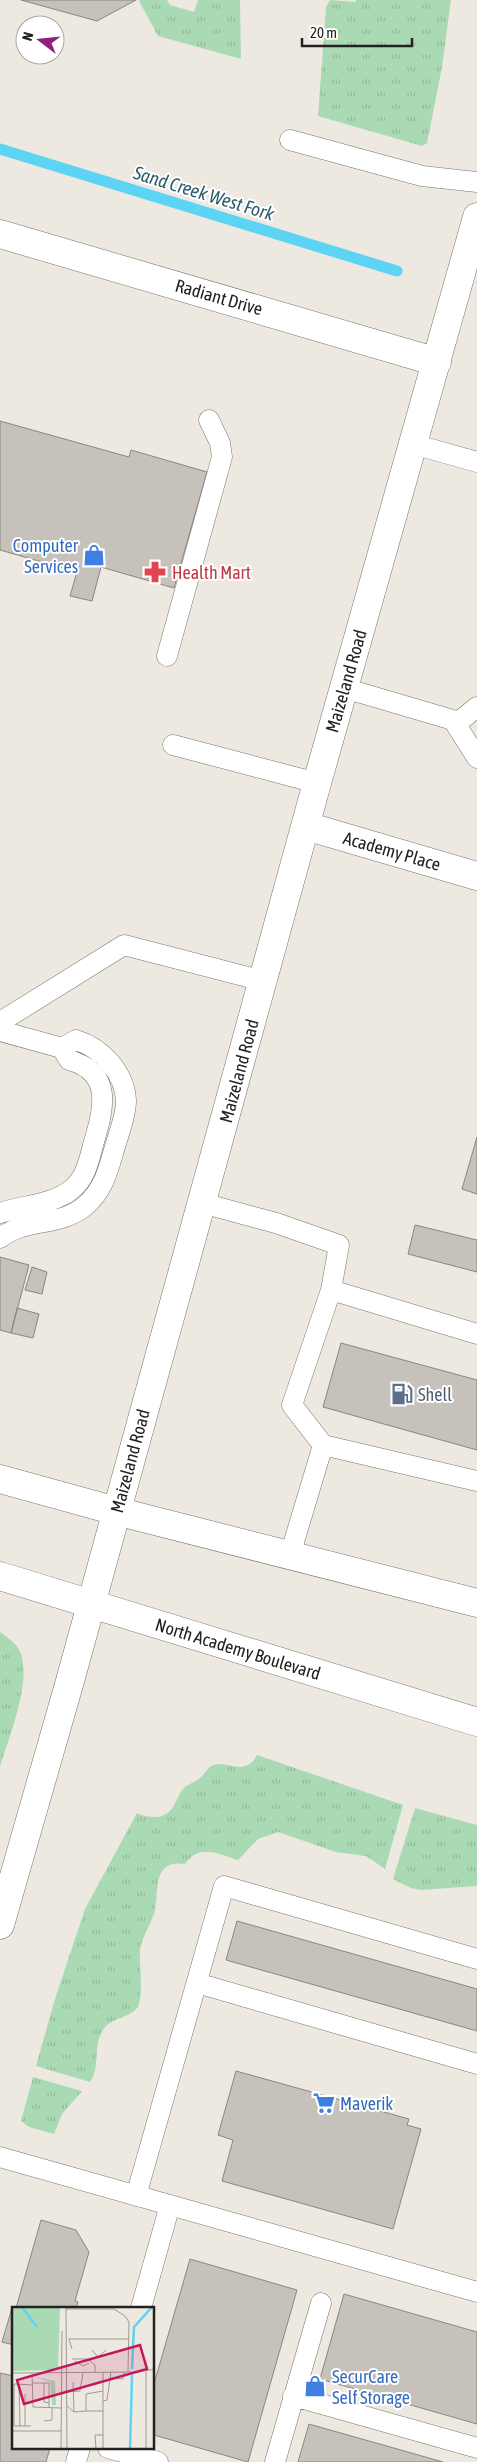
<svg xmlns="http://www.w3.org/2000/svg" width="477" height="2462" font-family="'Asap Condensed',sans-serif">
<defs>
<pattern id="grass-tufts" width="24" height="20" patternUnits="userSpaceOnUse" patternTransform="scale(1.25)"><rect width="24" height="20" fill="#aadab3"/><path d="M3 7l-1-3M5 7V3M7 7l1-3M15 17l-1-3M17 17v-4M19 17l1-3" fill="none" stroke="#92bb9a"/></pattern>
</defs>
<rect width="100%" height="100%" fill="#ede9e1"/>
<!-- grass -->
<path fill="url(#grass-tufts)" d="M141 0H167L170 5 194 12 198 0H240L241 59 158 36 139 1Z
M330 0 356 2V0H451L442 67 427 143 422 146 318 116 326 7Z
M0 1632C8 1638 18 1644 21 1654 31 1685 9 1736 0 1767Z
M257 1755 403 1805 385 1869 366 1856 336 1852 278 1832 258 1839 238 1860C218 1854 199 1843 185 1864 153 1859 159 1888 155 1910 152 1924 142 1935 140 1950 139 1969 144 1989 138 2007 129 2019 111 2017 103 2030 92 2048 101 2067 90 2082L36 2066 55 1999 85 1909 137 1813C150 1819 167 1820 174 1805 177 1800 179 1793 184 1788 188 1784 195 1782 200 1778 204 1775 206 1770 210 1767 225 1756 244 1780 257 1755Z
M415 1808 477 1825V1886L421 1890 411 1888 393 1879Z
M33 2077 82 2091 62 2114 54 2134 29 2127 21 2121Z"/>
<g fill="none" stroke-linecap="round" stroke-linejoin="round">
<!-- stream -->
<path stroke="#5dd4f3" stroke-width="11" d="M0 149 397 271"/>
</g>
<!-- building -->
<path fill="#c6c1ba" stroke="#8b8680" d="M21 0H136L97 21Z
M0 421 129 457 131 450 207 472 174 588 101 567 92 601 70 596 77 572 0 550Z
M477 1137V1194L462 1189Z
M415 1225 477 1240V1272L408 1254Z
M0 1257 29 1265 11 1333 0 1330Z
M32 1267 47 1272 42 1294 25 1290Z
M17 1308 39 1314 33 1338 11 1333Z
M341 1343 477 1380V1450L323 1407Z
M237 1921 477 1989V2031L226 1960Z
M236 2071 409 2119 407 2125 421 2129 393 2229 222 2181 233 2140 218 2135Z
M41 2220 76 2230 89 2252 75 2301 78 2302 76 2308H16Z
M190 2259 297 2290 248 2462 154 2435V2384Z
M344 2294 477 2332V2424L320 2379Z
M12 2308 14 2309V2345L2 2342Z
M0 2373 14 2376V2448H50L46 2462H0Z
M309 2424 443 2462H298Z"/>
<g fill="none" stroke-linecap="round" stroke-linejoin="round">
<!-- service casing -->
<g stroke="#78756e" stroke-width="21">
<path id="service" d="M290 140 422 176 477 182
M413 444 477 462
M167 656 222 457 220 443 209 420
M344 688 453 720 477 758
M456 724 477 707
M173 745 317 783
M0 1022 124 945 263 981
M0 1031 62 1048 76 1040C102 1048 125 1073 126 1101 126 1117 118 1135 114 1150 108 1171 103 1191 85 1206 60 1227 25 1218 0 1238
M202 1203 276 1223 339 1245 331 1290 477 1334
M0 1213C23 1205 53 1205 72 1189 85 1179 89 1161 93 1145 103 1111 115 1073 69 1060L62 1048
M323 1445 477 1481
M290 1555 323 1445 292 1405 331 1290
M197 1983 477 2064
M0 2157 477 2292
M136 2196 224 1886 477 1959
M141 2308 170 2205
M293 2396 477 2448
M108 2448 158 2462
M76 2462 80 2448
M275 2462 321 2303"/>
</g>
<!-- minor casing -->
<g stroke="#78756e" stroke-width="29">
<path id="minor" d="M0 234 437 362
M306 826 477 876"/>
</g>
<!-- secondary casing -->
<g stroke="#78756e" stroke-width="29">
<path id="secondary" d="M0 1925 70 1681 317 783 477 217"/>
</g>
<!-- trunk casing -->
<g stroke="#78756e" stroke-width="29">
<path id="trunk" d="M0 1479 116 1511 477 1603
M0 1576 477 1722"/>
</g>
<!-- service -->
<use href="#service" stroke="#fff" stroke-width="20"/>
<!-- minor -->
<use href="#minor" stroke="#fff" stroke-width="28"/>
<!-- secondary -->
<use href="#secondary" stroke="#fff" stroke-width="28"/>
<!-- trunk -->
<use href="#trunk" stroke="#fff" stroke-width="28"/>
</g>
<!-- icons -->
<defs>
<g id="shop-bare" transform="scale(1.725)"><path d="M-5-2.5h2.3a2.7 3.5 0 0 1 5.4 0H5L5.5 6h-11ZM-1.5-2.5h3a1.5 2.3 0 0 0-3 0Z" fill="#3f7fe0" stroke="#fff" stroke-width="2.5" paint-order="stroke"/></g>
<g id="pharmacy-bare" transform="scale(1.725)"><path d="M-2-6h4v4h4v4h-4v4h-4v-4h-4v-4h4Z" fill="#e0444e" stroke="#fff" stroke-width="2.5" paint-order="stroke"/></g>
<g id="fuel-bare" transform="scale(1.725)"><path d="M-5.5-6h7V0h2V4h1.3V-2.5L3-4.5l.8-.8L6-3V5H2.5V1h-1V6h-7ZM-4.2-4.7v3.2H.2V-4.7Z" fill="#5c6f8a" stroke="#fff" stroke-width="2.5" paint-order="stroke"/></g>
<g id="supermarket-bare" transform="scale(1.725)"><path d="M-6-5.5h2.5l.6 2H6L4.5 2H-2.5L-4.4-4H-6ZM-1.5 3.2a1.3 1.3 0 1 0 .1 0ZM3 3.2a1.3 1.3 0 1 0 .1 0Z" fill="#3f7fe0" stroke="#fff" stroke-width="2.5" paint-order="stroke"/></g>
</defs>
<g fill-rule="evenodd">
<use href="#shop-bare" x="94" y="555"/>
<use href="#pharmacy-bare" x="155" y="572"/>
<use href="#fuel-bare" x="402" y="1394"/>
<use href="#supermarket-bare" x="324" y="2103"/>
<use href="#shop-bare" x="315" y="2386"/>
</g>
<g text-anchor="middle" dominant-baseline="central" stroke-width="4" stroke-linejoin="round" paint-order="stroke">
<!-- street labels -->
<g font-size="18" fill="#242220" stroke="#fff">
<text transform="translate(219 297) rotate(16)">Radiant Drive</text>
<text transform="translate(346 681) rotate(-74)">Maizeland Road</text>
<text transform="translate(392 851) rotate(16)">Academy Place</text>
<text transform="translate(239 1071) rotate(-75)">Maizeland Road</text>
<text transform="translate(130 1461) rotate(-75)">Maizeland Road</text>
<text transform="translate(238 1649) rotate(17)">North Academy Boulevard</text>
</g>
<!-- shop labels -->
<g font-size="18" fill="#366cbe" stroke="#fff" text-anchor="start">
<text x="78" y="545" text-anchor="end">Computer<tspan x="78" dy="21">Services</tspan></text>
<text x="340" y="2103">Maverik</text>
<text x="332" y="2376">SecurCare<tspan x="332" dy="21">Self Storage</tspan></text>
</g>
<!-- health labels -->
<g font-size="18" fill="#be3a42" stroke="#fff" text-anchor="start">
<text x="172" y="572">Health Mart</text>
</g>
<!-- service labels -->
<g font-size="18" fill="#4e5e75" stroke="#fff" text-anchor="start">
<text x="418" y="1394">Shell</text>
</g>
<!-- water labels -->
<g font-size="19" font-style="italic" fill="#2c5e6b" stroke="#fff">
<text transform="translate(204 193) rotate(17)">Sand Creek West Fork</text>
</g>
</g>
<!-- overview -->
<g transform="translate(12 2307)">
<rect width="142" height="142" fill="#ede9e1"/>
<path d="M0 0H48L46 63 0 64ZM23 70 43 74 44 98H40L38 75Z" fill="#aadab3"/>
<path d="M28 31H40L41 52 32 48 27 40Z" fill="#aadab3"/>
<path d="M0 0 14 4 20 20H0Z" fill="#aadab3"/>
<path fill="none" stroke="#5dd4f3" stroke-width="2.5" d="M10 0 25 20M120 62 122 20 140 0M118 142 120 68"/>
<path fill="none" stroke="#9d9994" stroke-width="1" d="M54 0 55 142M54 2H102L113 9 117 15 116 65M60 42 57 32H117M80 43 86 50 94 43M60 52H76L83 58V65M63 54 71 59 77 56M0 66 126 65 143 62M20 66 21 100 49 101M99 71 111 72 112 65M61 75 62 105M20 76H37V100M32 76V95L37 96M7 77 8 119M55 85 68 84 71 66M13 87V119M91 94 95 93 99 65M55 99 62 105 74 104M91 104H74V87L91 84M32 114 40 113V101M19 119H2V77L20 78M0 124H49M49 142 50 24M84 142 83 128H91M91 142V65M134 142V64"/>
<path fill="#c2185b" fill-opacity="0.15" stroke="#c2185b" stroke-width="2.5" d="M128 38 135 62 12 97 5 73Z"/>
<rect width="142" height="142" fill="none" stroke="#242220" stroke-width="2.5"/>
</g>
<!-- north arrow -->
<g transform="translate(40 40) rotate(286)"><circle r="24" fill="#ffffff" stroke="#a7a7a6"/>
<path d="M0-4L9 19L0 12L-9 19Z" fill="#911e7e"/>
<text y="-8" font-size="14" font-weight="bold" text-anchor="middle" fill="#242220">N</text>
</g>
<!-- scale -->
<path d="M302 38v8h110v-8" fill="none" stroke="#242220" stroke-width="2.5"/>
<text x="310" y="38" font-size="15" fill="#242220" stroke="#ffffff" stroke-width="4" paint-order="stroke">20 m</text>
</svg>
